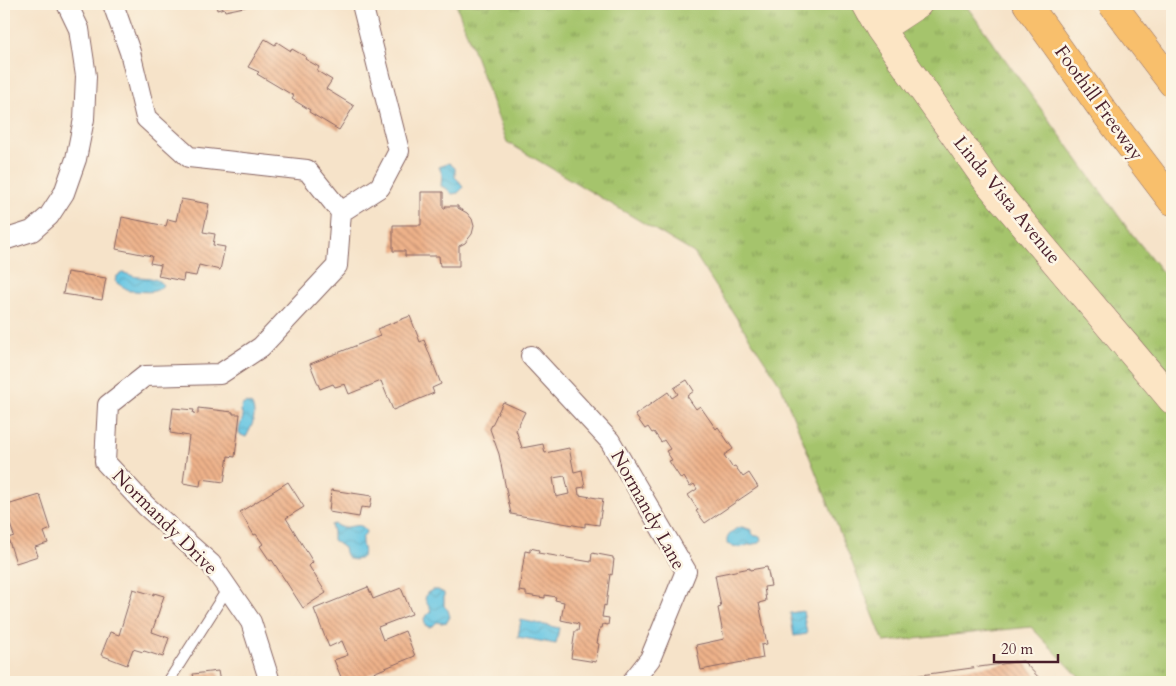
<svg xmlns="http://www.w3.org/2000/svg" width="1176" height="686" font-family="Cardo,serif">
<defs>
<pattern id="grass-tufts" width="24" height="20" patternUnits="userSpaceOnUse" patternTransform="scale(1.25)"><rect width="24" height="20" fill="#a5c46c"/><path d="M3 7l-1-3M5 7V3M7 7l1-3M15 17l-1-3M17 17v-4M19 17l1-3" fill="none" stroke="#889f59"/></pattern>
<pattern id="water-waves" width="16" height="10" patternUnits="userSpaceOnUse" patternTransform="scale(1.25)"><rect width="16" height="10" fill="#64c5e3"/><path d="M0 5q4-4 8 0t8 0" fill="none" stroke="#58a9c3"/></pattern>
<pattern id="building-back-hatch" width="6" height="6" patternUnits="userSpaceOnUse" patternTransform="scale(1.25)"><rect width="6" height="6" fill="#eeb28a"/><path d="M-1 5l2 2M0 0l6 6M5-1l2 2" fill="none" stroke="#c39071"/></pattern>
</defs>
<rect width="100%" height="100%" fill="#fcf5e5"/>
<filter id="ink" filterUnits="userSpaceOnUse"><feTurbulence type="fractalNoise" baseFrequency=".02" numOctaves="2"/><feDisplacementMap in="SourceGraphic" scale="10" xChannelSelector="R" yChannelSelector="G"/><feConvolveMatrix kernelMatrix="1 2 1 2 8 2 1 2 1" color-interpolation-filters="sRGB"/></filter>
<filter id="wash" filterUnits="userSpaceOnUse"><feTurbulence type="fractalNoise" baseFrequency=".0096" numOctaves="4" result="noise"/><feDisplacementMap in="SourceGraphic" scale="20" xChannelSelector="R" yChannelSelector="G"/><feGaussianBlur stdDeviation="1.12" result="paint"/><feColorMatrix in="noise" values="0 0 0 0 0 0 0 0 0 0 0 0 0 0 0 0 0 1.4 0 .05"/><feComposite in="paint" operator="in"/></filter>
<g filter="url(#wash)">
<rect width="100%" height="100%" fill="#f6e3c9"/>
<!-- grass -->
<path fill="url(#grass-tufts)" stroke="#78724c" d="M456 4H965L1128 229 1172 284V682H1084L1031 627 884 642 781 386 694 253 507 142Z"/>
<!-- water -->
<path fill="url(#water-waves)" stroke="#577287" d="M449 163 455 168V177L460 182 463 188 458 193 452 194 447 189 441 186 442 174 439 167Z
M122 273C128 273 133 277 139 277 149 278 156 277 163 285 155 296 141 290 129 291 124 286 119 286 115 281L117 276Z
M246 403 252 405C257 417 252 426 246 437L239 434V429L243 417 241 411 242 405Z
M335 524C345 534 361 517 366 532 364 536 363 536 362 540 361 547 368 554 359 559 355 560 354 560 350 559 346 557 345 553 344 548L333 540V532L331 525Z
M742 527 752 530V533L755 536H760L761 540 759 543 748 545 739 548 727 544V538C731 533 734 528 742 527Z
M432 590H438L444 593V606L448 610 450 617 447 622 441 623 437 622 434 625 429 627 425 625 424 618 431 611 425 599 427 593Z
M803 611 807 634 794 636 790 613Z
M521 620 559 628 556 644 518 637Z"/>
<g id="blocks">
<!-- building -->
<path fill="url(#building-back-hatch)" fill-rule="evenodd" d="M216 4H254V5L225 11 224 8 217 10Z
M265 39 275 45 277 42 291 51 292 49 306 57 305 59 319 67 317 71 332 80 326 89 354 106 339 130 309 112 310 110 292 99 294 96 257 74 259 72 248 67Z
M421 192H443V208H446L445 206H458V208L467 213 472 219 474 226 472 234 465 243 459 246V266H440L439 256H405V251H393V225H421Z
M181 199 209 204 203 232 215 234 213 245 225 247 220 270 199 265 196 276 184 274 183 281 158 276 161 265 150 263 152 256 116 249 122 217 166 226 168 219 176 221Z
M67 272 106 278 102 300 63 294Z
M410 316 420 342 424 340 441 384 432 388 434 393 393 410 381 381 349 394 345 384 335 387 333 384 320 389 310 364 380 336 377 329Z
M687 380 694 391 687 396 696 409 700 406 716 429 718 427 733 449 724 455 732 467 735 466 743 477 749 473 758 487 705 523 696 511 698 510 688 495 697 489 694 484 690 487 684 477 681 479 669 461 672 460 666 451 670 449 664 440 661 442 654 432 652 433 648 427 645 429 635 415 668 392 672 398 678 394 674 388Z
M503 402 525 412 516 430 522 448 543 444 545 453 569 448 574 472 582 470 585 487 578 488 579 495 603 499 599 525 585 523V527L511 514 499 454 490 429ZM565 476 569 494 556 497 553 478Z
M173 408 194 410 193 413 198 414V408L233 412V414H240L235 457 228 456 224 482 201 479 200 486 183 483 189 436 170 433Z
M288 482 304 507 286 518 313 562 309 566 326 593 303 608 272 560 270 561 260 546 263 544 256 534 254 535 240 512Z
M331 490 372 496 370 508 361 507 359 517 329 512Z
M40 495 51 529 44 532 48 543 35 547 38 556 16 563 8 538 14 536 4 506Z
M530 548 539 550 538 553 591 562 592 553 613 557V559H614L612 575 610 574 606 606 604 605 602 617 609 618 608 625 603 624 602 628H600L597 643 599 644 596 662 571 658 575 631H578L579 624 561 620 564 602 555 600 556 597 545 595V598L526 595V592L519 591 525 551 530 552Z
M767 567 771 586 764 587 766 601 759 603 767 644 761 645 763 658 701 670 696 645 724 639 718 608 721 607 715 575 750 568V570Z
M368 587 373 599 401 588 412 614 378 627 383 640 405 631 415 656 351 682H343L334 660 348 655 342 641 329 647 314 609Z
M133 589 154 595V593L164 596 152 632 169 638 163 657 144 651 143 652 133 649 127 665 101 655 110 632 119 635Z
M1023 661 1043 682H900L899 678Z
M218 671 220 682H195L193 674Z"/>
</g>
</g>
<g filter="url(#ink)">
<use href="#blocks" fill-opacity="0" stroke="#866462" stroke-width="1"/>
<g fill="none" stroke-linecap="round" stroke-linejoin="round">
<!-- lane casing -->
<g stroke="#866462" stroke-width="12">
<path id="lane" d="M168 682 228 588"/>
</g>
<!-- street casing -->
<g stroke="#866462" stroke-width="22">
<path id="street" d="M113 4 130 52 146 118 189 157 307 170 341 212 337 266 261 347 220 374 145 376 108 405 105 462 146 506 211 564 251 622 270 682
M341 212 380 187 399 151 362 4
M4 240 32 231 49 216 64 193 76 159 84 119 86 76 79 29 67 4
M531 356 610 441 686 571 650 659 632 682"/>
</g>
<!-- secondary casing -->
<g stroke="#866462" stroke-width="29">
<path id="secondary" d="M866 4 880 29 987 181 1172 400
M880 29 918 4"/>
</g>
<!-- highway casing -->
<g stroke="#866462" stroke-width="29">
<path id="highway" d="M1027 4 1102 109 1172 201
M1112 4 1172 83"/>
</g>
<!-- lane -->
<use href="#lane" stroke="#fff" stroke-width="10"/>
<!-- street -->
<use href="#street" stroke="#fff" stroke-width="20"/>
<!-- secondary -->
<use href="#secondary" stroke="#fce5c4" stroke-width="28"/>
<!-- highway -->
<use href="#highway" stroke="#f8bf6c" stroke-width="28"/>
</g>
</g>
<g text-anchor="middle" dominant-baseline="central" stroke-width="5" stroke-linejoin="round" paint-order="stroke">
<!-- street labels -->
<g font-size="19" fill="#4a1f2b" stroke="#fcf5e5">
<text transform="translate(1099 103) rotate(54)">Foothill Freeway</text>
<text transform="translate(1007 200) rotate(51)">Linda Vista Avenue</text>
<text transform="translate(648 510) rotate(61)">Normandy Lane</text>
<text transform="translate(165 522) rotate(45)">Normandy Drive</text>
</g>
</g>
<!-- margin -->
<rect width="1176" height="686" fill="none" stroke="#fcf5e5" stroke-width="20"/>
<!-- scale -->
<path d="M994 654v8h64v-8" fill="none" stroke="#4a1f2b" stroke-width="2.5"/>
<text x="1001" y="654" font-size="15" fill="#4a1f2b" stroke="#fcf5e5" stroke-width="4" paint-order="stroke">20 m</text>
</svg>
